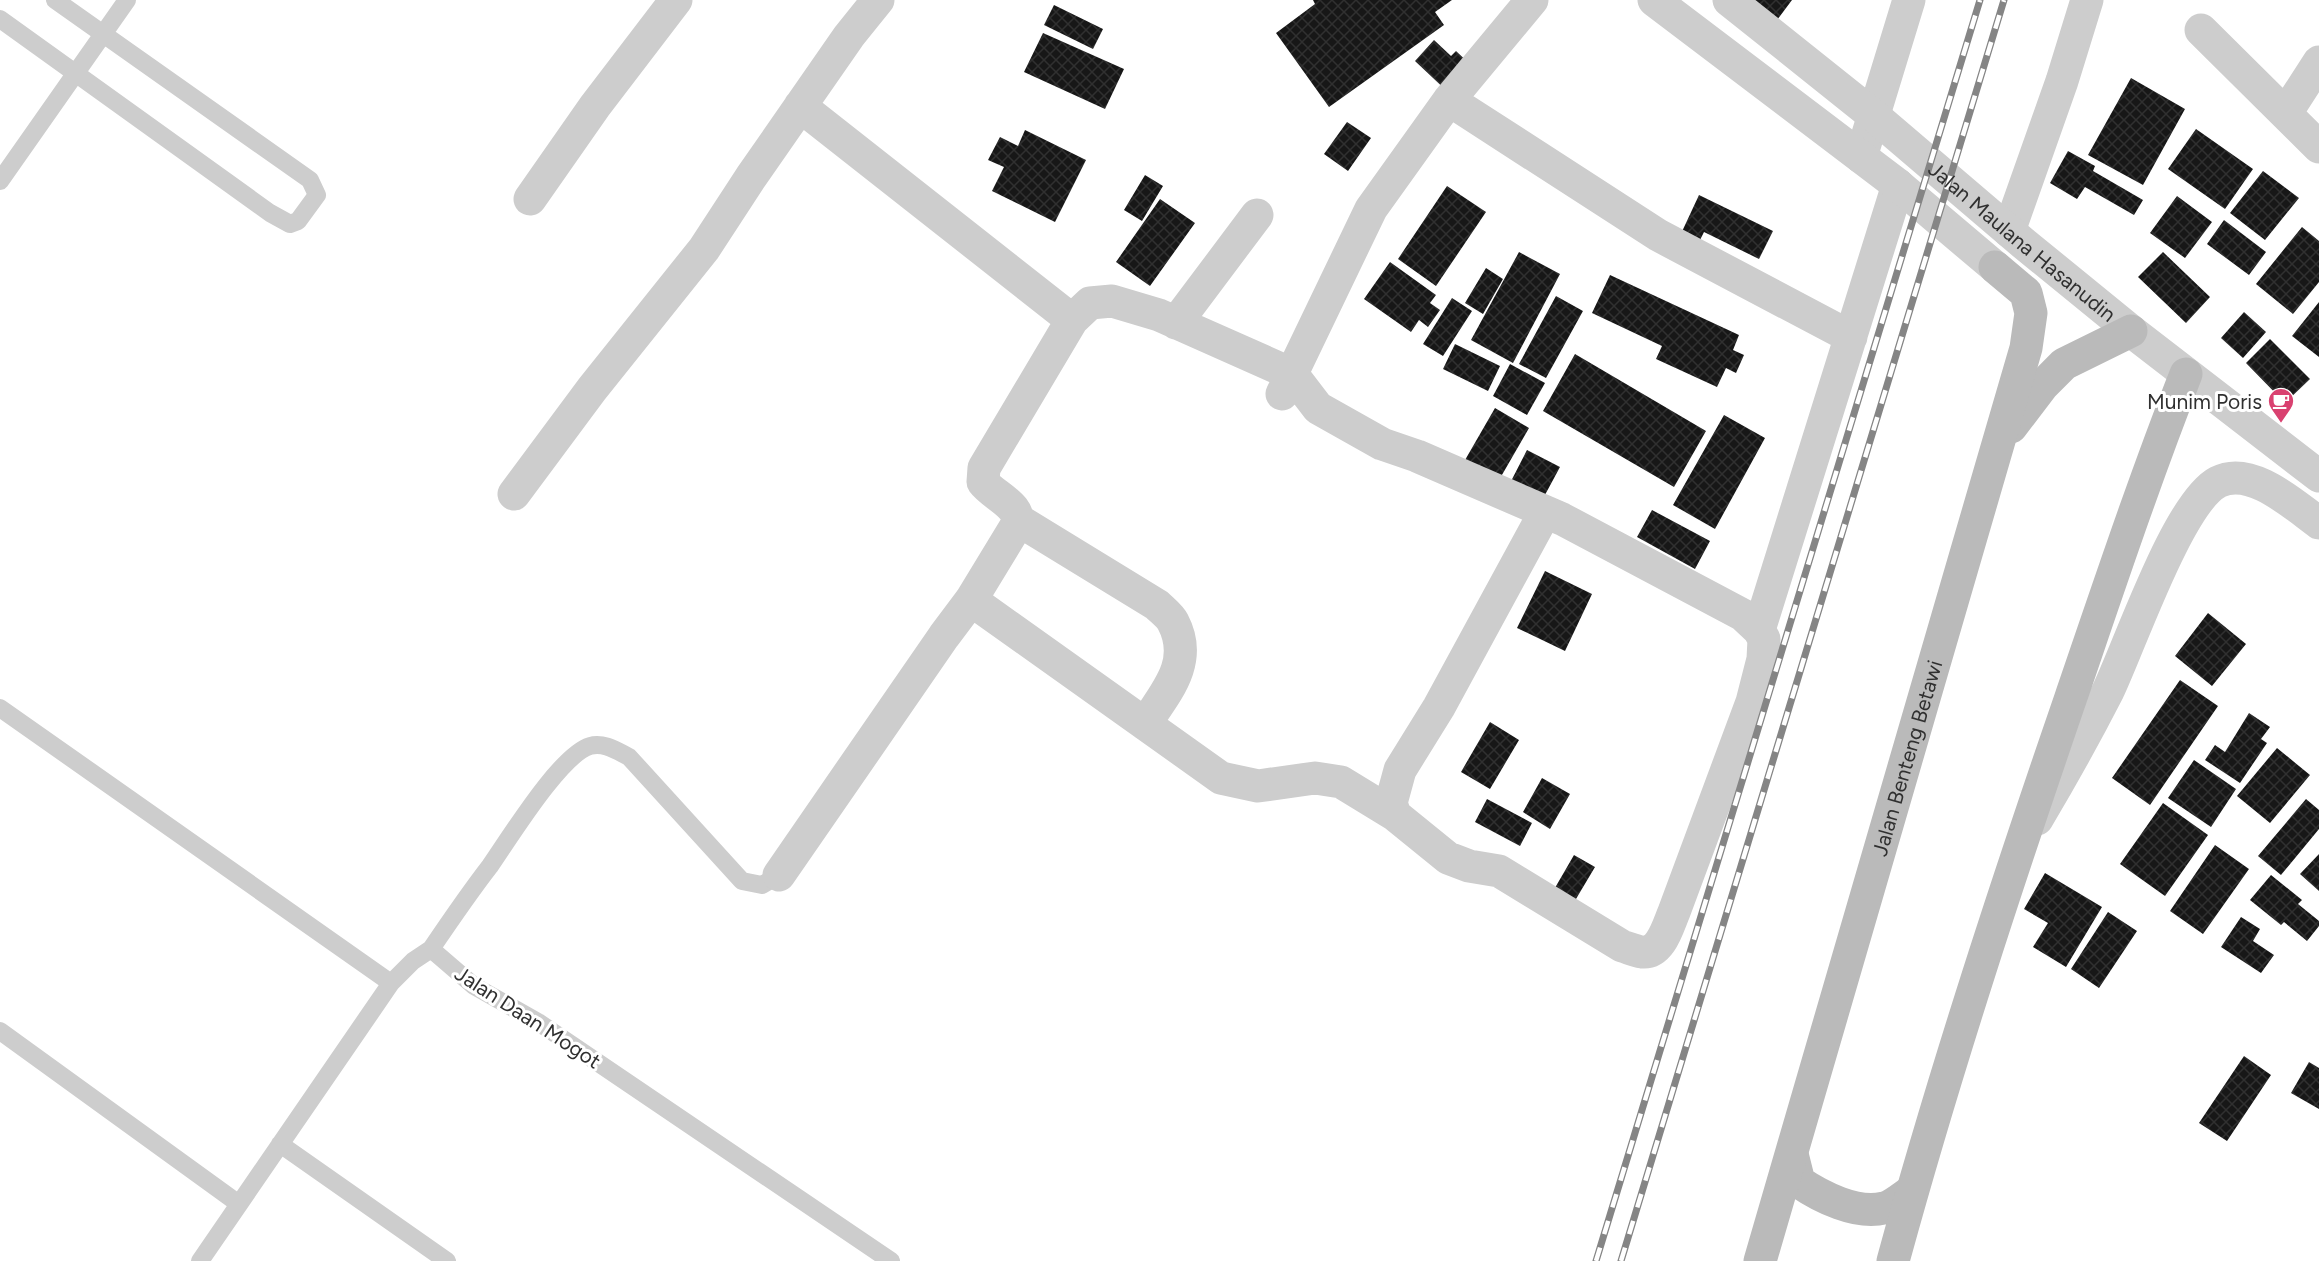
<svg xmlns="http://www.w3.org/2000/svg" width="2319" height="1261" font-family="Figtree,sans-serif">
<defs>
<pattern id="building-cross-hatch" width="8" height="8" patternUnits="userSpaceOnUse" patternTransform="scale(1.5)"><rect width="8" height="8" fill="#171717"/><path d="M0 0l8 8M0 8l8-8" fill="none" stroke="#303030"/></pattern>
</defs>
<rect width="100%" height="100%" fill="#fff"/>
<!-- building -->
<path fill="url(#building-cross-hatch)" d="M1313 0H1452L1435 12 1444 25 1329 107 1276 33 1315 4Z
M1742 0H1792L1774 24Z
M1054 5 1103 29 1093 49 1044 25Z
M1043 33 1124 69 1105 109 1024 72Z
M1434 40 1451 56 1456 51 1474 68 1450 94 1415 61Z
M2131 78 2185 109 2143 185 2088 155Z
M1347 122 1371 138 1348 171 1324 154Z
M2196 129 2253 169 2225 209 2168 169Z
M1025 130 1086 160 1055 222 992 191 1004 167 988 160 1000 137 1018 146Z
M2068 151 2095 166 2093 171 2143 200 2134 215 2085 187 2077 199 2050 183Z
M2263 171 2299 198 2265 240 2230 213Z
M1145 175 1163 186 1142 221 1124 210Z
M1447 186 1486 212 1436 286 1398 259Z
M1699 195 1773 231 1759 259 1704 232 1697 246 1679 238Z
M2177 196 2212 222 2185 258 2150 233Z
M1160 199 1195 223 1150 286 1116 262Z
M2224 220 2266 252 2249 275 2207 244Z
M2302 227 2319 241V282L2293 314 2256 284Z
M1519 252 1560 274 1513 363 1471 340Z
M2163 252 2210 297 2186 323 2138 277Z
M1390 262 1436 295 1430 303 1440 310 1428 327 1419 320 1411 332 1364 299Z
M1486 268 1503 279 1483 314 1465 303Z
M1610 275 1739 335 1733 350 1744 355 1736 373 1726 368 1717 387 1656 359 1662 346 1592 313Z
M1556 296 1583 311 1546 378 1519 364Z
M1452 298 1472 311 1443 356 1423 344Z
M2319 302V357L2292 336Z
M2244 312 2266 332 2243 358 2221 338Z
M2270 339 2310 379 2285 403 2246 363Z
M1455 344 1500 366 1488 391 1443 369Z
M1575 354 1706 431 1674 487 1543 411Z
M1510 364 1545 383 1527 415 1493 396Z
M1495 408 1529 428 1495 487 1461 467Z
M1724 415 1765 438 1715 529 1673 505Z
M1527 450 1560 467 1539 506 1507 489Z
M1652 510 1710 541 1695 569 1637 537Z
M1545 571 1592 594 1565 651 1517 628Z
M2208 613 2246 644 2212 686 2175 656Z
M2180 680 2218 706 2150 805 2112 778Z
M2249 713 2270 727 2261 739 2267 743 2240 783 2205 760 2215 745 2225 752Z
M1490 722 1519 740 1490 789 1461 772Z
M2277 748 2310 775 2270 823 2237 796Z
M2194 760 2236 789 2211 827 2168 798Z
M1542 778 1570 794 1550 829 1523 812Z
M1487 799 1532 823 1520 846 1475 822Z
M2306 799 2319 810V829L2281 875 2258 856Z
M2163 803 2208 835 2165 896 2120 864Z
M2215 845 2249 869 2203 934 2170 911Z
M2319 854V891L2300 874Z
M1574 855 1595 867 1573 904 1552 893Z
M2045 873 2102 907 2066 967 2033 947 2048 923 2024 909Z
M2271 875 2302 900 2298 904 2319 921V926L2307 941 2284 922 2281 925 2250 900Z
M2108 912 2137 931 2099 988 2071 969Z
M2241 917 2260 929 2253 941 2274 955 2261 973 2221 947Z
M2244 1056 2271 1075 2227 1141 2199 1123Z
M2309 1062 2319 1068V1109L2291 1093Z"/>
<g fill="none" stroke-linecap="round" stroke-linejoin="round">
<!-- service -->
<path stroke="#cdcdcd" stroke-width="18" d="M0 19 270 213 290 224 298 221 317 195 310 180 55 0
M0 181 127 0
M0 708 391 983
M431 949C450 921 469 893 490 866 509 839 560 755 590 746 604 742 617 751 629 757L742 881 762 885 779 875
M0 1031 239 1204
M280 1144 447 1261
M200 1261 391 983 413 961 431 949 474 986 538 1022 891 1261"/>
<!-- minor -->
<path stroke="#cdcdcd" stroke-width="33" d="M2201 30 2319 147
M1449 100 1658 235 1851 337
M800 106 1072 320
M2286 113 2319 62
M1861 157 1909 0
M530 199 595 106 676 0
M2009 231 2062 81 2087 0
M1176 323 1257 215
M1282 394 1371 209 1449 100 1532 0
M514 494 592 389 704 249 751 177 849 36 878 0
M1018 520 1157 605C1162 610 1170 616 1173 622 1194 662 1166 692 1145 724
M971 600 1221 778 1258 786 1315 778 1341 782 1395 815
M1759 630 1898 185
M779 875 944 636 971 600 1016 526C1024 506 993 496 983 482L984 468 1072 320 1090 303 1112 301 1159 315 1292 374 1318 408 1382 444 1417 456 1562 519 1743 615 1759 630 1764 639 1763 659 1752 702 1674 912C1668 926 1661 954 1642 952 1635 951 1629 948 1622 946L1499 871 1469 866 1448 858 1395 815 1391 803 1400 770 1439 707 1545 512"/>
<!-- tertiary -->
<g stroke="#cdcdcd" stroke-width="33">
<path d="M1654 0 1898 185 1995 267"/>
<path id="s1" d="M1729 0 1873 115 2023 243 2131 331 2319 476"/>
<path d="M2037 819C2062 777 2086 734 2108 691 2130 645 2178 503 2218 482 2251 465 2294 505 2319 523"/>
</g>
<!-- secondary -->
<g stroke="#bababa" stroke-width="33">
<path d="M2011 427 2043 385 2064 364 2131 331"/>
<path d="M1792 1154 1799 1182C1821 1197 1857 1215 1884 1208 1893 1206 1904 1196 1912 1191"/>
<path id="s2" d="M1760 1261 2026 348 2031 313 2026 293 1995 267"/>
<path d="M1893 1261C1945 1071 2007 883 2071 697 2108 589 2144 481 2186 374"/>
</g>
<!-- rail casing -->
<g stroke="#858585" stroke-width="7">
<path id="rail" d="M1596 1261 1980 0
M1621 1261 2004 0"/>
</g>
<!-- rail -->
<use href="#rail" stroke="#fff" stroke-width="4.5" stroke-dasharray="14" stroke-linecap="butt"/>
</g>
<!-- icons -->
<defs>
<g id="cafe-pin" transform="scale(1.35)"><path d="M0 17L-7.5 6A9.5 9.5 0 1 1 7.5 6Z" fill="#d94170" stroke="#fff"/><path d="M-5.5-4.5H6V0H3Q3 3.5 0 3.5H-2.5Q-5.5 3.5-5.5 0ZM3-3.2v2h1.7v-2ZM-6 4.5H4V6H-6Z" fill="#fff"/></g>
</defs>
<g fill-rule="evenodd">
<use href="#cafe-pin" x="2281" y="401"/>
</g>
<g text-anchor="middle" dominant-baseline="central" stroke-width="6" stroke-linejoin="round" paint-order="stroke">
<!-- street labels -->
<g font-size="21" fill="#303030" stroke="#fff">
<text stroke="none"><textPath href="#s1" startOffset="380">Jalan Maulana Hasanudin</textPath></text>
<text stroke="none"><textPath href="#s2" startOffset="524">Jalan Benteng Betawi</textPath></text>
<text transform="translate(528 1017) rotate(33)">Jalan Daan Mogot</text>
</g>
<!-- poi labels -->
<g font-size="21" fill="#303030" stroke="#fff" text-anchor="end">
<text x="2262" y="401">Munim Poris</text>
</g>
</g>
</svg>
